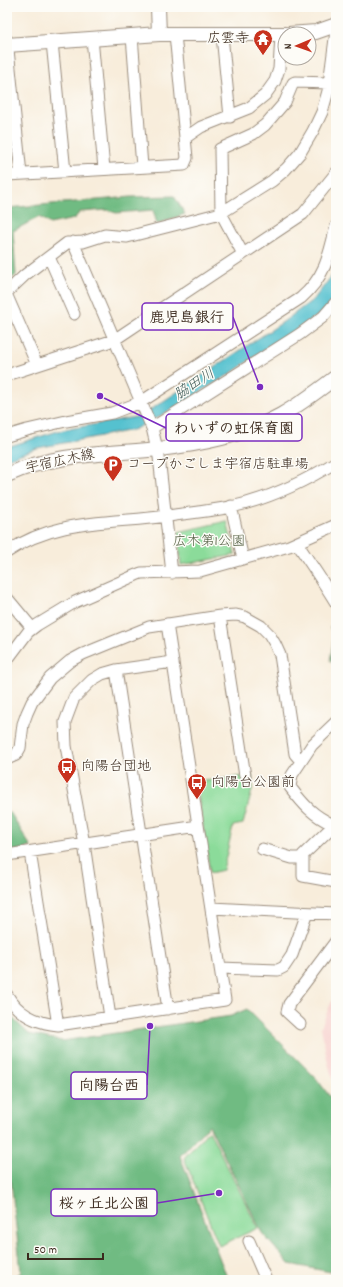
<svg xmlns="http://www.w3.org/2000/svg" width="343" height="1287" font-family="Dekko,'Klee One',sans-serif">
<rect width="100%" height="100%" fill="#fdfcf7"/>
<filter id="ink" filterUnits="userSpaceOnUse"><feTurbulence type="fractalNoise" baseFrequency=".025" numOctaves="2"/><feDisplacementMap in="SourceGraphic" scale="8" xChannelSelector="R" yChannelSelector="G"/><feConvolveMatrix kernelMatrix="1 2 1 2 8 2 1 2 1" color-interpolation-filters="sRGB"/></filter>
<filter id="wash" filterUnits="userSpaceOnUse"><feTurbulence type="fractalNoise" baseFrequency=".012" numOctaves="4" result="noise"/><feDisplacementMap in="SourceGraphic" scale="16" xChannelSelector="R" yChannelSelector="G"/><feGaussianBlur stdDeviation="0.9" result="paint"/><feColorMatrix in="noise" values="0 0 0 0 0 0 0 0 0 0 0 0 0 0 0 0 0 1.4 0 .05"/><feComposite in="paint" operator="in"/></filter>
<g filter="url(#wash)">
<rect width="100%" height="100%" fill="#f8eddb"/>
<!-- built -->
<path fill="#f7d0cd" d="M336 991V1092L327 1059 321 1027Z"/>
<!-- green -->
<path fill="#8bdb9a" stroke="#63825c" d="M227 521 235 555 181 565 178 532Z
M252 775 253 787 243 824 233 826 223 870 210 873 196 782Z
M209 1130 258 1228 219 1246 184 1158Z"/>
<!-- forest -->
<path fill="#70bb82" stroke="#567250" d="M174 196 185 214 157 224 153 210 116 213 107 210 80 212 74 219 50 224 39 217 13 231 16 275 7 283V208L131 197Z
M336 622V663L330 661 334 636 330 627Z
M7 812H10L31 847 7 853Z
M247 1009 316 1078 336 1105V1273L289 1264 262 1233 209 1125 180 1156 228 1280H11L21 1272 11 1181 7 1180V1013L29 1034 62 1041 231 1016Z"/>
<!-- water -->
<path fill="#55c1cf" stroke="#487676" d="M336 264V298L322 313 273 344 230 374 160 416 133 430 37 448 7 459V447L58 431 141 416 283 322 314 299 334 273Z"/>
</g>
<g filter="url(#ink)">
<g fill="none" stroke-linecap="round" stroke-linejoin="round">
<!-- minor casing -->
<g stroke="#9a8c7c" stroke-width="13">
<path id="minor" d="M222 35 230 117
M132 36 142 167
M92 38 104 169
M7 40 21 174
M52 42 65 172
M185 138 201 127 249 108 265 95 275 81 279 69 281 35
M7 175 184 165 187 158 175 34
M73 242 152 428 159 457 172 573
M243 254 221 213 220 149 253 134 265 125 285 102 293 83 295 82 329 83
M49 257 74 314
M7 292 25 275 67 243 83 242 105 235 127 237 221 213 272 181 286 169 300 153 313 131 322 112 328 91 336 31
M7 296 37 365
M7 375 114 340 303 214 336 173
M152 428 300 334 323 317 336 302
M7 436 27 430 66 421 112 413 141 402 301 298C325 277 329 256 336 226
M231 506 243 559
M297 543C310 563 324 583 336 603
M7 552C57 518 111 524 168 516 189 513 210 511 231 507 268 499 304 482 336 462
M7 598 32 628
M220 616 245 776
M7 660 28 632 37 625 75 602 136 575 141 573 200 571 289 546 336 525
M116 670 168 1009
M7 759 16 755 20 748 23 724 27 713 32 702 50 678 70 661 83 654 149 627 220 616 236 615 245 617 261 626 269 634 275 644 280 655 295 754 301 761
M336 823 303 855V876L336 882
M334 825C313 816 303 804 290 787L292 775 312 745 336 722
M262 849 292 858H303
M30 852 58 1025
M7 855 198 826
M211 908 336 914
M220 968 278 970 284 967 292 955 307 913
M7 995C18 1014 37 1023 58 1025L225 1000 167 624
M110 1017 84 844 66 746 65 722 74 698 92 680 102 674 116 670 173 662
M300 1024 287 1012 289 1004 336 941
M249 1241 266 1280"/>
</g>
<!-- tertiary casing -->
<g stroke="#9a8c7c" stroke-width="16">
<path id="tertiary" d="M158 7 159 34
M289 34 316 32 336 25
M7 45 159 34H285
M7 475C53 453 110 454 159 449 201 444 244 436 281 415 301 404 319 390 336 377"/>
</g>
<!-- minor -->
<use href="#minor" stroke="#fff" stroke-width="11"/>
<!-- tertiary -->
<use href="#tertiary" stroke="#fff" stroke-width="14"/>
</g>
</g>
<!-- icons -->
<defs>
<g id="temple-pin" transform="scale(1)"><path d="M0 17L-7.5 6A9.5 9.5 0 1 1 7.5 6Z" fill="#c8321e" stroke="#fdfcf7"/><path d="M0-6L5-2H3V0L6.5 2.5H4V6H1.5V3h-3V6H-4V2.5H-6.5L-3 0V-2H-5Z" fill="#fff"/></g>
<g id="parking-pin" transform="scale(1)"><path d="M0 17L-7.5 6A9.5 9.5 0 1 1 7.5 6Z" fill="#c8321e" stroke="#fdfcf7"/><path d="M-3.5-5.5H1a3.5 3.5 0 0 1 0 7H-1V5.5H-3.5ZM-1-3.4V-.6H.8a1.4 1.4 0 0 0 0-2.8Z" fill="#fff"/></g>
<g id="bus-pin" transform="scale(1)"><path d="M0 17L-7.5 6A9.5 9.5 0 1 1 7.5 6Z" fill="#c8321e" stroke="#fdfcf7"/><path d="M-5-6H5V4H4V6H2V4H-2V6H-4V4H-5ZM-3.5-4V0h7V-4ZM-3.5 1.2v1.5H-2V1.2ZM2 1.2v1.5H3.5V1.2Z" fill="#fff"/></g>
</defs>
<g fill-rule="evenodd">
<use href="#temple-pin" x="263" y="39"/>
<use href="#parking-pin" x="113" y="465"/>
<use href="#bus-pin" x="67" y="767"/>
<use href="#bus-pin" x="197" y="783"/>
</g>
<g text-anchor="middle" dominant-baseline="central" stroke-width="3" stroke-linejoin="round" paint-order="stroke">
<!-- poi labels -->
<g font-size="14" fill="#3b2a1e" stroke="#fdfcf7" text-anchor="start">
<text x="249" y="39" text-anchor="end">広雲寺</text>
<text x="127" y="465">コープかごしま宇宿店駐車場</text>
<text x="81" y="767">向陽台団地</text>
<text x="211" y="783">向陽台公園前</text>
</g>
<!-- street labels -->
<g font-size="14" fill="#3b2a1e" stroke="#fdfcf7">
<text transform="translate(60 462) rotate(-12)">宇宿広木線</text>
</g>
<!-- park labels -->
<g font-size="14" fill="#535f43" stroke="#fdfcf7">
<text x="209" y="542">広木第1公園</text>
</g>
<!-- water labels -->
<g font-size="15" font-style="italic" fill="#445f5c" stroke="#fdfcf7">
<text transform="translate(195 385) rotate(-33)">脇田川</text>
</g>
</g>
<!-- callouts -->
<path fill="none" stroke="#7b2cbf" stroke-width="1.5" d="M260 387L233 317M100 396L166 428M150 1026L147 1085M219 1193L157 1203"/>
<g fill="#7b2cbf" stroke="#fdfcf7" stroke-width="1.5">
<circle cx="260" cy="387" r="4"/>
<circle cx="100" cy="396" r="4"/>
<circle cx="150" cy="1026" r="4"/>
<circle cx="219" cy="1193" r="4"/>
</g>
<g fill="#fdfcf7" stroke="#7b2cbf" stroke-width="1.5">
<rect x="142" y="303" width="91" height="27" rx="4"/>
<rect x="166" y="414" width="136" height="27" rx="4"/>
<rect x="71" y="1072" width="76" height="27" rx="4"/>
<rect x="51" y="1189" width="106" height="27" rx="4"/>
</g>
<g font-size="15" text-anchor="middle" font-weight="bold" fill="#3b2a1e">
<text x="187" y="322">鹿児島銀行</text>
<text x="234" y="433">わいずの虹保育園</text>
<text x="109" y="1090">向陽台西</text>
<text x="104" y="1208">桜ヶ丘北公園</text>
</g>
<!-- margin -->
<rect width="343" height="1287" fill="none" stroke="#fdfcf7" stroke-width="24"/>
<!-- north arrow -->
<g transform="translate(297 46) rotate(268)"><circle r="19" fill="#fdfcf7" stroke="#afa8a0"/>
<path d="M0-3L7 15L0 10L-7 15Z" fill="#c8321e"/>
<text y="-6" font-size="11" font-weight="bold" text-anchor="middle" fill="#3b2a1e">N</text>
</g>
<!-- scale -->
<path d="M28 1253v6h75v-6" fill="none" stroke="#3b2a1e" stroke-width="2"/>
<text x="34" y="1253" font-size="12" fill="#3b2a1e" stroke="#fdfcf7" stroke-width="3" paint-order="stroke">50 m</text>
</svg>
